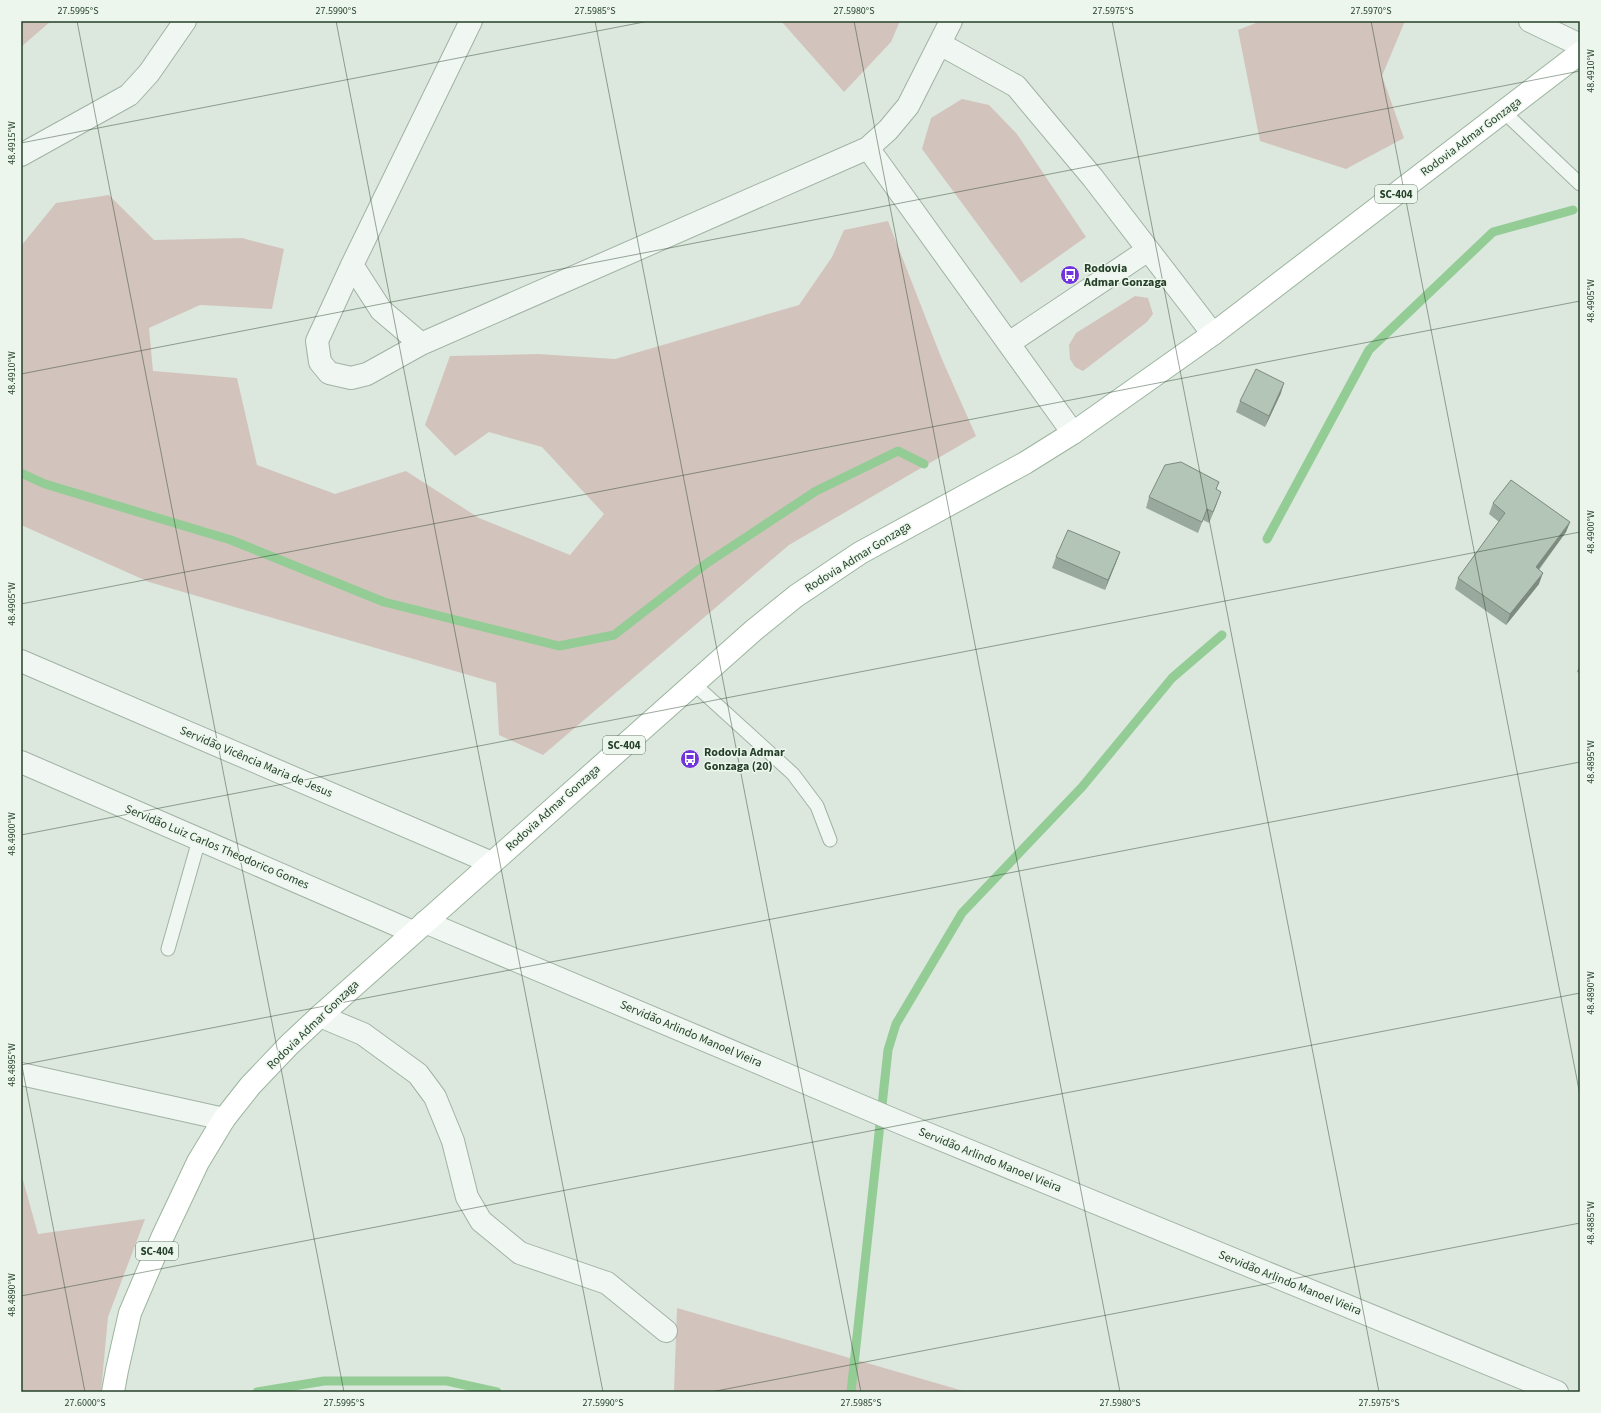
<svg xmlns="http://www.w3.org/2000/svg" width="1601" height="1413" font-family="'Source Sans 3',sans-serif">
<rect width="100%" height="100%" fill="#dce8de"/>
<!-- green -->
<path fill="#d3c3bd" d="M21 21H51L21 47Z
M781 21H900L891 42 844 92Z
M1261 21H1405L1382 76 1404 138 1346 169 1260 141 1238 30Z
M962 99 989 105 1017 134 1086 237 1021 283 922 149 931 118Z
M109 195 154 240 242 238 284 249 272 309 200 305 149 328 153 371 237 378 257 465 335 494 406 471 479 518 570 555 604 514 542 447 489 432 455 456 425 425 450 356 538 354 615 359 799 305 832 257 844 230 888 221 941 357 976 436 789 545 543 755 499 735 496 683 149 582 21 525V246L56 203Z
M1135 296 1148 298 1153 314 1147 322 1083 371 1075 367 1070 359 1069 345 1076 333Z
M21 1173 38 1234 145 1219 108 1317 101 1392H21Z
M677 1308 967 1392H674Z"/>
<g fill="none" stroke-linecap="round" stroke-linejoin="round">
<!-- stream -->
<path stroke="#93cc95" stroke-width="9" d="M21 473 45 484 231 540 384 602 559 646 614 635 707 563 816 491 898 451 924 464
M1267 539 1369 350 1493 232 1573 210
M257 1392 324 1381H447L497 1392
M851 1392 888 1050 896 1024 962 913 1082 787 1172 678 1222 635"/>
<!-- service casing -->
<g stroke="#a1b2a4" stroke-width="15">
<path id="service" d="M1504 112 1580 184
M694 684 793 774 817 806 830 840
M168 949 199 840"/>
</g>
<!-- minor casing -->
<g stroke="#a1b2a4" stroke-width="24">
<path id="minor" d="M471 21 352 265 317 341 320 362 329 373 351 378 367 374 421 344 868 148 888 130 908 106 951 21
M1530 21 1580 45
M940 44 1016 86 1093 178 1213 334
M868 148 1073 433
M21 155 129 95 149 73 185 21
M352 265 381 310 421 344
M1009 343 1148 250
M21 661 492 863
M21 762 413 932
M425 922 906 1125 1557 1392
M320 1016 363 1034 418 1074 435 1097 453 1141 467 1197 481 1221 520 1253 607 1283 666 1331
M21 1074 224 1119"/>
</g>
<!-- primary casing -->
<g stroke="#9bb59e" stroke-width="24">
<path id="primary" d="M113 1392 117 1370 130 1313 162 1238 198 1162 224 1119 250 1086 289 1045 320 1016 754 630 796 596 860 553 1025 463 1073 433 1213 334 1580 53"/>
</g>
<!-- service -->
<use href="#service" stroke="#f0f6f1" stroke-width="13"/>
<!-- minor -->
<use href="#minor" stroke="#f0f6f1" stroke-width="22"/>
<!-- primary -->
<use href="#primary" stroke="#fff" stroke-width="22"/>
</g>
<!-- wall -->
<path fill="#9aa99d" d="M1281 393 1265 427 1236 412 1240 401Z
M1219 482 1216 489 1217 503 1209 523 1203 520 1198 533 1146 508 1149 497Z
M1493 503 1570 522 1566 532 1539 570V584L1506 625 1455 589 1458 578 1499 522 1489 514Z
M1120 552 1105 590 1052 568 1056 557Z
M1580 664V673L1577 672Z"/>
<!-- shaded-wall -->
<path fill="#7d8a7f" d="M1284 383 1281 393 1265 427 1269 416Z
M1221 492 1217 503 1209 523 1213 512Z
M1570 522 1566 532 1532 578 1536 567Z
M1120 552 1116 563 1105 590 1108 580Z
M1543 573 1539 584 1506 625 1510 614Z"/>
<!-- building -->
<path fill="#b3c5b6" stroke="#7d8a7f" d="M1256 369 1284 383 1269 416 1240 401Z
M1181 462 1219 482 1216 489 1221 492 1213 512 1207 509 1202 522 1149 497 1165 465Z
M1511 480 1570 522 1536 567 1543 573 1510 614 1458 578 1505 513 1493 503Z
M1068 530 1120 552 1108 580 1056 557Z"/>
<!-- ticks -->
<path fill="none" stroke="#254029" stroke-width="1" stroke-opacity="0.45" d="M77 21 344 1392M336 21 603 1392M595 21 861 1392M854 21 1120 1392M1112 21 1379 1392M1371 21 1580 1095M21 143 649 21M21 374 1580 71M21 604 1580 301M21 835 1580 532M21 1061 85 1392M21 1065 1580 762M21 1296 1580 993M711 1392 1580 1223"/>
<!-- icons -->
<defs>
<g id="bus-disc" transform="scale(1)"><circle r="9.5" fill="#7134db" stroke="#ecf6ed"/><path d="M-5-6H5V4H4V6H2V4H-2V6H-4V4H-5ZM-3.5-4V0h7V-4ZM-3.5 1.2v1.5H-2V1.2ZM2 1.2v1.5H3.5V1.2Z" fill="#fff"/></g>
</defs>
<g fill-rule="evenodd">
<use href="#bus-disc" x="1070" y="275"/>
<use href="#bus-disc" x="690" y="759"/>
</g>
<g text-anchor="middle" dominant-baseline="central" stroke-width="3" stroke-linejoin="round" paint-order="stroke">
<!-- shield labels -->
<g fill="#ecf6ed" stroke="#617764" stroke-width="1">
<rect x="1375" y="185" width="42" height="18" rx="3"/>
<rect x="603" y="736" width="42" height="18" rx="3"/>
<rect x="136" y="1242" width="42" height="18" rx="3"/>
</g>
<g font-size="11" font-weight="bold" fill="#254029">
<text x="1396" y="194">SC-404</text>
<text x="624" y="745">SC-404</text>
<text x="157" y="1251">SC-404</text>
</g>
<!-- street labels -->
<g font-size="12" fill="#254029" stroke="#ecf6ed">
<text transform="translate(1471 137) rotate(-37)">Rodovia Admar Gonzaga</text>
<text transform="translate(858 557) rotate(-32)">Rodovia Admar Gonzaga</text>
<text transform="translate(256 762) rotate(23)">Servidão Vicência Maria de Jesus</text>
<text transform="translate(553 808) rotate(-42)">Rodovia Admar Gonzaga</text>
<text transform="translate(217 847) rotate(23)">Servidão Luiz Carlos Theodorico Gomes</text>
<text transform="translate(313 1025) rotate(-44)">Rodovia Admar Gonzaga</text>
<text transform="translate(691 1034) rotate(23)">Servidão Arlindo Manoel Vieira</text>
<text transform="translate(990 1160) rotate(22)">Servidão Arlindo Manoel Vieira</text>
<text transform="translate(1290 1283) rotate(22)">Servidão Arlindo Manoel Vieira</text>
</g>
<!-- poi labels -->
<g font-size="12" font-weight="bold" fill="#254029" stroke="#ecf6ed" text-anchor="start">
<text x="1084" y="268">Rodovia<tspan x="1084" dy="14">Admar Gonzaga</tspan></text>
<text x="704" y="752">Rodovia Admar<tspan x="704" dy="14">Gonzaga (20)</tspan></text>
</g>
</g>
<!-- border -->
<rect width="1601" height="1413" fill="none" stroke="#ecf6ed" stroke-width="44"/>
<rect x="22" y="22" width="1557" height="1369" fill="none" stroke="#254029" stroke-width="1.5"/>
<g font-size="10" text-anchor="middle" fill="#254029">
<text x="78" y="14">27.5995°S</text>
<text x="336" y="14">27.5990°S</text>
<text x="595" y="14">27.5985°S</text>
<text x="854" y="14">27.5980°S</text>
<text x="1113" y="14">27.5975°S</text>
<text x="1371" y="14">27.5970°S</text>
<text transform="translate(1590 71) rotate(-90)" y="4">48.4910°W</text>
<text transform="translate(11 143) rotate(-90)" y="4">48.4915°W</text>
<text transform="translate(1590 301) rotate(-90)" y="4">48.4905°W</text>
<text transform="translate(11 373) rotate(-90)" y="4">48.4910°W</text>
<text transform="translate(1590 532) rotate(-90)" y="4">48.4900°W</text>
<text transform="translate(11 604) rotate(-90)" y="4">48.4905°W</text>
<text transform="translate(1590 762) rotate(-90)" y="4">48.4895°W</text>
<text transform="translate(11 834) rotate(-90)" y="4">48.4900°W</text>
<text transform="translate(1590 993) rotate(-90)" y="4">48.4890°W</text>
<text transform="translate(11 1065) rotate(-90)" y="4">48.4895°W</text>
<text transform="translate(1590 1223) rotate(-90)" y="4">48.4885°W</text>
<text transform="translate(11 1295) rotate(-90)" y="4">48.4890°W</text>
<text x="85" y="1406">27.6000°S</text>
<text x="344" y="1406">27.5995°S</text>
<text x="603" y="1406">27.5990°S</text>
<text x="861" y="1406">27.5985°S</text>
<text x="1120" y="1406">27.5980°S</text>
<text x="1379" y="1406">27.5975°S</text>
</g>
</svg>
